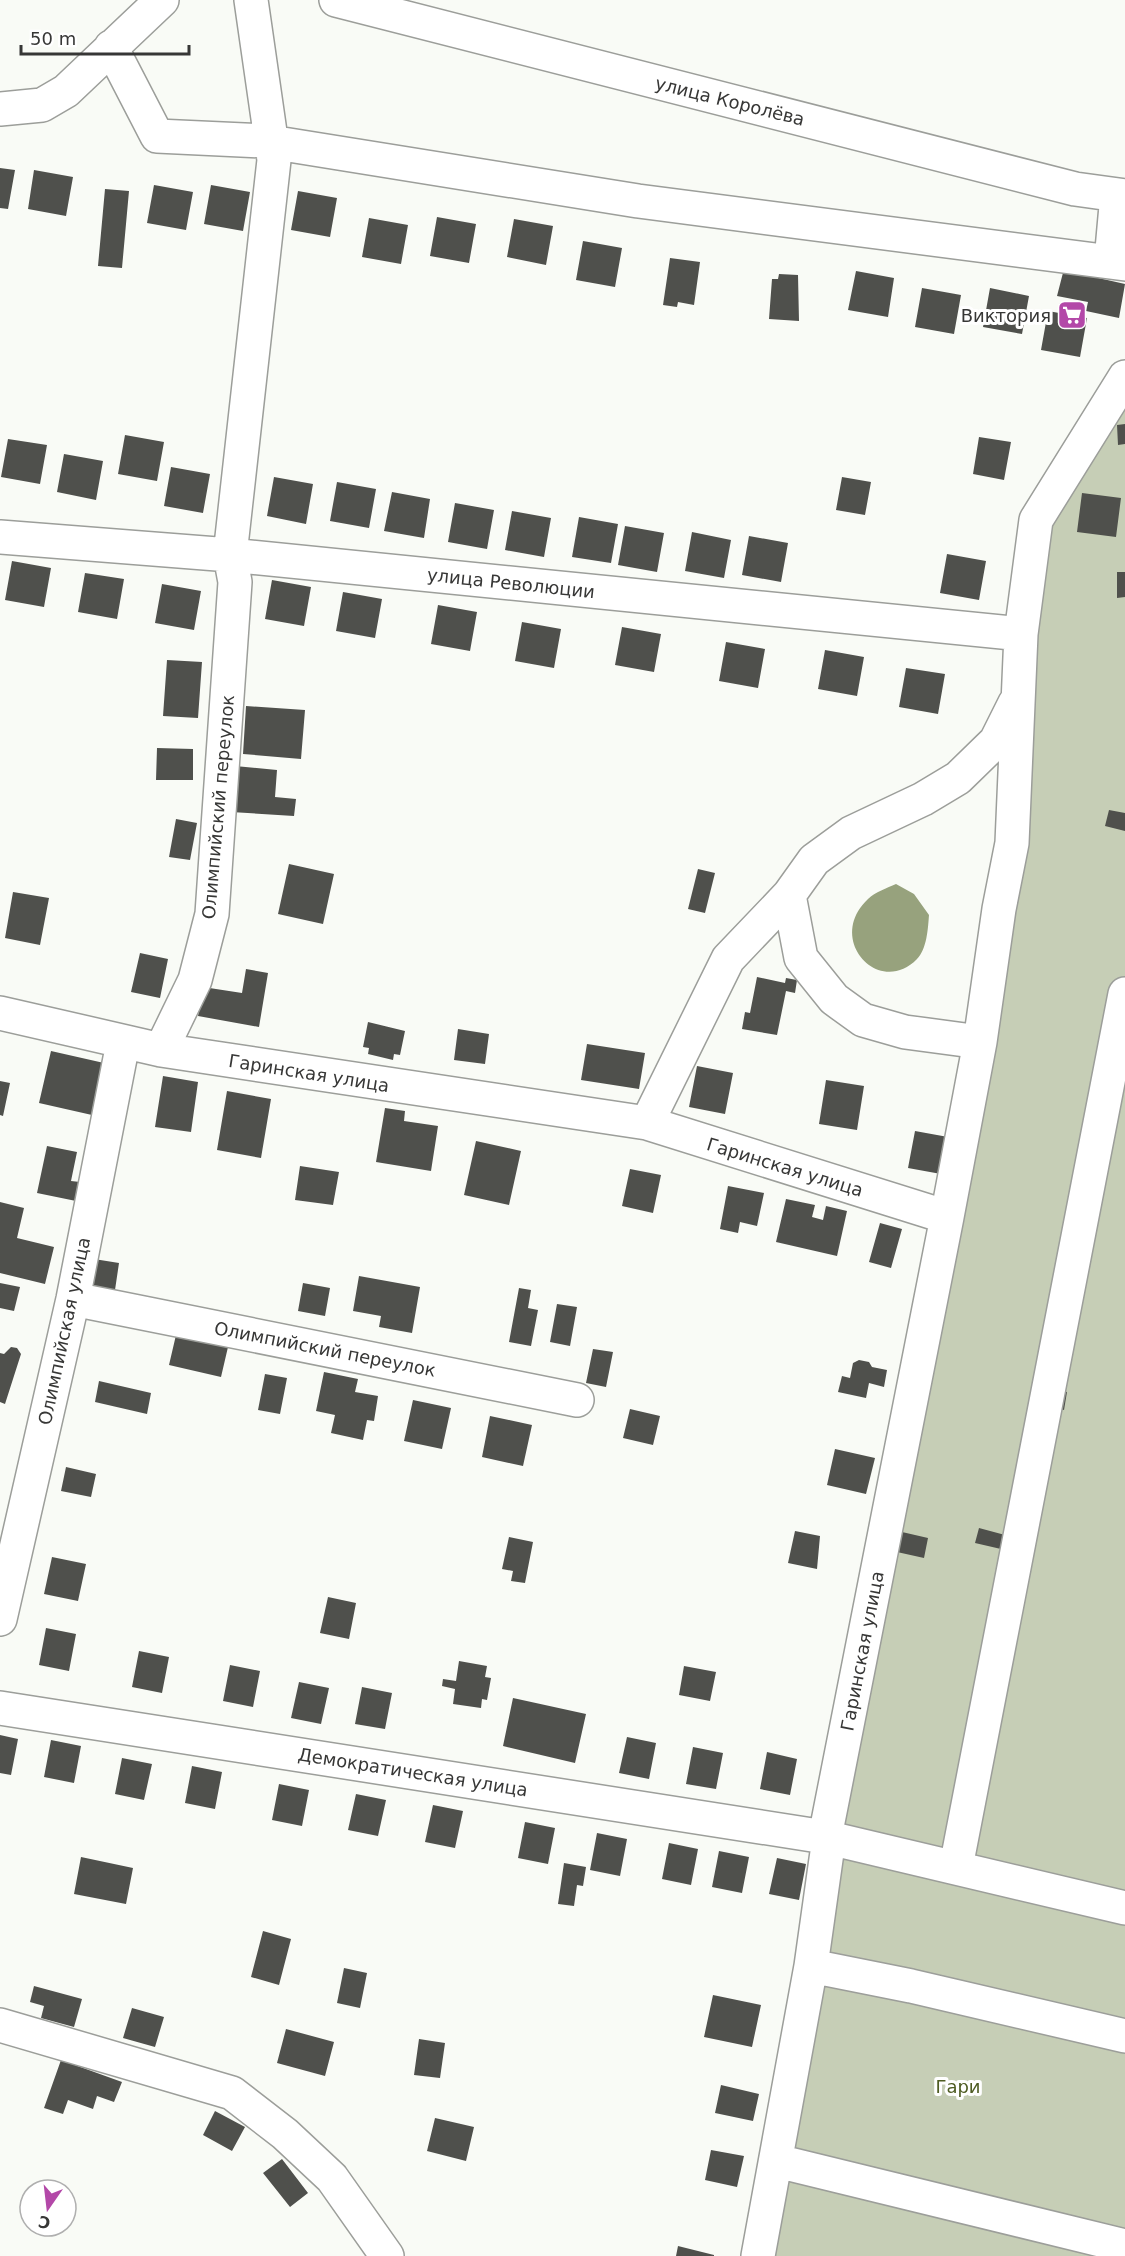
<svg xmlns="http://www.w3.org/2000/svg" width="1125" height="2256" font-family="'DejaVu Sans',sans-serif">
<rect width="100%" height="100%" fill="#f9fbf6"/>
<!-- green -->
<path fill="#c6ceb6" d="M1125 396V2256H753L1025 750 1046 526Z"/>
<!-- water -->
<path fill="#97a27d" d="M896 884 914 894 929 915C928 928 927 949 917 959 879 998 825 939 868 899 875 892 887 888 896 884Z"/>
<!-- building -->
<path fill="#4f504c" d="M0 168 15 170 8 209 0 208Z
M34 170 73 177 66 216 28 209Z
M154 185 193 192 186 230 147 223Z
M211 185 250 192 243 231 204 224Z
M105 189 129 191 122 268 98 266Z
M298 191 337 198 330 237 291 230Z
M437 217 476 224 469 263 430 256Z
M369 218 408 225 401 264 362 257Z
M514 219 553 226 546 265 507 257Z
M583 241 622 248 615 287 576 280Z
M670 258 700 262 694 305 678 302 677 307 663 305Z
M1065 265 1095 272 1094 277 1125 284 1119 318 1086 311 1088 302 1057 296Z
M856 271 894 278 888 317 848 310Z
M779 274 798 275 799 321 769 319 772 279H778Z
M922 288 961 295 954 334 915 327Z
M990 288 1029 296 1022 334 983 327Z
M1048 311 1087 318 1080 357 1041 350Z
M1125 424V444L1118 445 1117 425Z
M125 435 164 442 157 481 118 474Z
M979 437 1011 442 1004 480 973 474Z
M8 439 47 445 40 484 1 477Z
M64 454 103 461 96 500 57 492Z
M171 467 210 474 203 513 164 506Z
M274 477 313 484 306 524 267 516Z
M842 477 871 482 865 515 836 510Z
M337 482 376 489 369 528 330 521Z
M392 492 430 499 424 538 384 531Z
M1082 493 1121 498 1116 537 1077 532Z
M455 503 494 510 487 549 448 542Z
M512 511 551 518 544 557 505 550Z
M579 517 618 524 611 563 572 557Z
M625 526 664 533 657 572 618 565Z
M692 532 731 540 724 578 685 571Z
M749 536 788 543 781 582 742 575Z
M947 554 986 561 979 600 940 593Z
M12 561 51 568 44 607 5 600Z
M1117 572H1125V597L1117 598Z
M85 573 124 579 117 619 78 612Z
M272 580 311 587 304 626 265 619Z
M162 584 201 591 194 630 155 623Z
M343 592 382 599 375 638 336 631Z
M438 605 477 612 470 651 431 644Z
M522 622 561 629 554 668 515 661Z
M622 627 661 634 654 672 615 665Z
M726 642 765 649 758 688 719 681Z
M825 650 864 657 857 696 818 689Z
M167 660 202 662 198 718 163 716Z
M906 668 945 674 938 714 899 707Z
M246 706 305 710 301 759 243 754Z
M157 748 193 749V780H156Z
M235 766 277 770 275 797 296 799 294 816 231 812Z
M1109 810 1125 813V831L1105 826Z
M176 819 197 823 190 860 169 857Z
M289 864 334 874 323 924 278 914Z
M698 869 715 873 705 913 688 909Z
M13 892 49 898 40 945 5 938Z
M140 953 168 959 160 998 131 992Z
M246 969 268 973 259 1027 198 1016 203 987 242 993Z
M757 977 785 983 786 978 797 980 795 993 786 991 777 1035 742 1029 745 1012 750 1013Z
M368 1022 405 1031 400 1055 394 1054 393 1060 368 1054 369 1048 363 1047Z
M458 1029 489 1034 485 1064 454 1060Z
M587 1044 645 1053 639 1089 581 1080Z
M51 1051 104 1063 92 1115 39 1103Z
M697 1066 733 1073 725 1114 689 1107Z
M163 1076 198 1082 191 1132 155 1127Z
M826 1080 864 1086 857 1130 819 1124Z
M0 1081 10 1083 3 1116 0 1115Z
M227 1091 271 1099 261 1158 217 1150Z
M385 1108 405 1111 404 1121 438 1126 431 1171 376 1162Z
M915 1131 948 1137 941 1174 908 1168Z
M476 1141 521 1151 509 1205 464 1195Z
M47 1146 77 1152 71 1181 80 1182 76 1201 37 1193Z
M300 1166 339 1172 333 1205 295 1200Z
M630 1169 661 1175 653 1213 622 1206Z
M728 1186 764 1193 757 1226 740 1222 738 1233 720 1229Z
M786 1199 815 1205 812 1217 823 1220 826 1206 847 1211 837 1256 776 1242Z
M0 1202 24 1208 17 1238 54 1247 45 1284 0 1273Z
M880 1223 902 1229 891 1268 869 1262Z
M94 1259 119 1263 115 1290 89 1286Z
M359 1276 420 1287 412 1333 379 1327 381 1316 353 1311Z
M0 1283 20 1287 14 1311 0 1308Z
M303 1283 330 1288 325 1316 298 1311Z
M519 1288 531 1290 528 1308 538 1310 531 1346 509 1342Z
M557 1304 577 1307 570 1346 550 1342Z
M176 1335 228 1347 221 1377 169 1365Z
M11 1347 17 1348 21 1354 5 1404 0 1402V1353L4 1354Z
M593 1349 613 1352 606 1387 586 1383Z
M859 1360 869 1362 872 1367 887 1370 884 1387 869 1383 866 1398 838 1392 842 1376 850 1378 853 1363Z
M324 1372 358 1379 355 1392 378 1396 374 1421 367 1420 363 1440 331 1433 335 1415 316 1411Z
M265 1374 287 1378 280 1414 258 1410Z
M99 1381 151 1393 147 1414 95 1402Z
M1053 1389 1067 1392 1064 1410 1049 1406Z
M413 1400 451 1408 442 1449 404 1441Z
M630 1409 660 1416 653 1445 623 1438Z
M490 1416 532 1425 523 1466 482 1457Z
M835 1449 875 1458 866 1494 827 1485Z
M66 1467 96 1474 91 1497 61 1491Z
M979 1528 1005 1535 1001 1549 975 1543Z
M795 1531 820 1536 817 1569 788 1563Z
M902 1532 928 1538 924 1558 897 1552Z
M509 1537 533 1542 525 1583 511 1581 513 1571 502 1569Z
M52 1557 86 1564 78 1601 44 1594Z
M328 1597 356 1603 349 1639 320 1633Z
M46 1628 76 1634 69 1671 39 1665Z
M139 1651 169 1657 162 1693 132 1687Z
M459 1661 487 1666 485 1677 491 1678 487 1700 482 1699 481 1708 453 1704 455 1689 442 1686 443 1679 456 1681Z
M230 1665 260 1671 253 1707 223 1701Z
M684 1666 716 1672 710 1701 679 1695Z
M299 1682 329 1688 321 1724 291 1718Z
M362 1687 392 1693 385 1729 355 1724Z
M513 1698 586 1714 575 1763 503 1746Z
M0 1735 18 1739 11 1775 0 1773Z
M627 1737 656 1743 649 1779 619 1773Z
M51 1740 81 1746 74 1783 44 1777Z
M693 1747 723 1753 716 1789 686 1784Z
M767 1752 797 1759 790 1795 760 1789Z
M122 1758 152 1764 144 1800 115 1794Z
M192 1766 222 1772 215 1809 185 1803Z
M279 1784 309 1790 302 1826 272 1820Z
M356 1794 386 1800 378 1836 348 1830Z
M433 1805 463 1811 455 1848 425 1842Z
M525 1822 555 1828 548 1864 518 1858Z
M597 1833 627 1839 620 1876 590 1870Z
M669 1843 698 1849 691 1885 662 1879Z
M719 1851 749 1857 742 1893 712 1887Z
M81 1857 133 1868 126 1904 74 1894Z
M777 1858 806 1864 799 1900 769 1894Z
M564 1863 586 1867 583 1886 577 1885 574 1906 558 1904Z
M263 1931 291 1939 279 1985 251 1977Z
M344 1968 367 1973 360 2008 337 2003Z
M34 1986 82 1999 74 2027 41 2018 44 2006 30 2002Z
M713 1995 761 2005 752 2047 704 2037Z
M132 2008 164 2017 155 2047 123 2038Z
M286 2029 334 2042 325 2076 277 2063Z
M419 2039 445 2043 440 2078 414 2075Z
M61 2060 122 2082 114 2102 97 2096 93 2109 68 2100 63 2114 44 2108Z
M721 2085 759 2094 753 2121 715 2113Z
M215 2111 245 2127 232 2151 203 2135Z
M435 2118 474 2127 466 2161 427 2151Z
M711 2150 744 2156 737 2187 705 2180Z
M282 2159 308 2193 290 2207 263 2173Z
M678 2246 714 2255V2256H676Z"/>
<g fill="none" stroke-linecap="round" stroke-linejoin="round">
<!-- minor casing -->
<g stroke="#9c9e9a" stroke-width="36">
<path id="minor" d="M336 0 1075 189 1125 196
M111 47 157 136 264 141 638 201 1125 264
M0 109 42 105 66 91 162 0
M1111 261 1117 195
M0 537 230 555 1021 634
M789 895 801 958 834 999 863 1020 905 1032 980 1042
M0 1013 161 1050 647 1123 947 1217 825 1837
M161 1050 195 980 212 914 235 582 230 555 274 160 251 0
M647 1123 728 959 789 895 814 860 851 833 923 799 958 778 996 741 1015 703
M947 1217 980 1042 999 909 1012 843 1021 634 1036 520 1125 377
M73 1299 577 1400
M0 1619 73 1299 123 1043
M0 1708 825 1837 1125 1908
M956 1867 1125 994
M811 1966 911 1986 1125 2036
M0 2025 232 2093 285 2134 332 2178 387 2256
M777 2161 1125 2246
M758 2256 811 1966 829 1838"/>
</g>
<!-- minor -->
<use href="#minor" stroke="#fff" stroke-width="33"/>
</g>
<!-- icons -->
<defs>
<g id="supermarket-square" transform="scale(1.5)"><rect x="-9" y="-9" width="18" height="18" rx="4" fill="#b348a8" stroke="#fff"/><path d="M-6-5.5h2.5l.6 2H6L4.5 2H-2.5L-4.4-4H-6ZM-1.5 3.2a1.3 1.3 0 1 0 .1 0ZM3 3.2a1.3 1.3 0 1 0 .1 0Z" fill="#fff"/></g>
</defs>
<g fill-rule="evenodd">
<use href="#supermarket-square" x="1072" y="315"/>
</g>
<g text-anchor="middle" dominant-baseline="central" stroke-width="6" stroke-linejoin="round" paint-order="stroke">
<!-- street labels -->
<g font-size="18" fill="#373736" stroke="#fff">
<text transform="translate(730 101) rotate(14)">улица Королёва</text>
<text transform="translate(511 583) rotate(6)">улица Революции</text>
<text transform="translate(218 807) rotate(-85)">Олимпийский переулок</text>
<text transform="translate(309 1073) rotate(9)">Гаринская улица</text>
<text transform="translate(785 1167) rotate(17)">Гаринская улица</text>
<text transform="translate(64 1331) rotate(-78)">Олимпийская улица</text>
<text transform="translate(325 1349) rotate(11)">Олимпийский переулок</text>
<text transform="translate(862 1651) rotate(-79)">Гаринская улица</text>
<text transform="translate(413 1772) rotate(9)">Демократическая улица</text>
</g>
<!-- poi labels -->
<g font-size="18" fill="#373736" stroke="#fff" text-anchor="end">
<text x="1051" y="315">Виктория</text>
</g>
<!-- park labels -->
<g font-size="18" fill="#4e5c22" stroke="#fff">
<text x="958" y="2086">Гари</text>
</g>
</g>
<!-- north arrow -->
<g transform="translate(48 2208) rotate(194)"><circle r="28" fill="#ffffff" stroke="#afafaf" stroke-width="1.5"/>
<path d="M0-4.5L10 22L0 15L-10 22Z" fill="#b348a8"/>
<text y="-9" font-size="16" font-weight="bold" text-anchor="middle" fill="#373736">С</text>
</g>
<!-- scale -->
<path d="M21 45v9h168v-9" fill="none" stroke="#373736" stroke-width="3"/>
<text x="30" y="45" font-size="18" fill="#373736" stroke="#ffffff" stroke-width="4.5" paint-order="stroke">50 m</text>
</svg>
